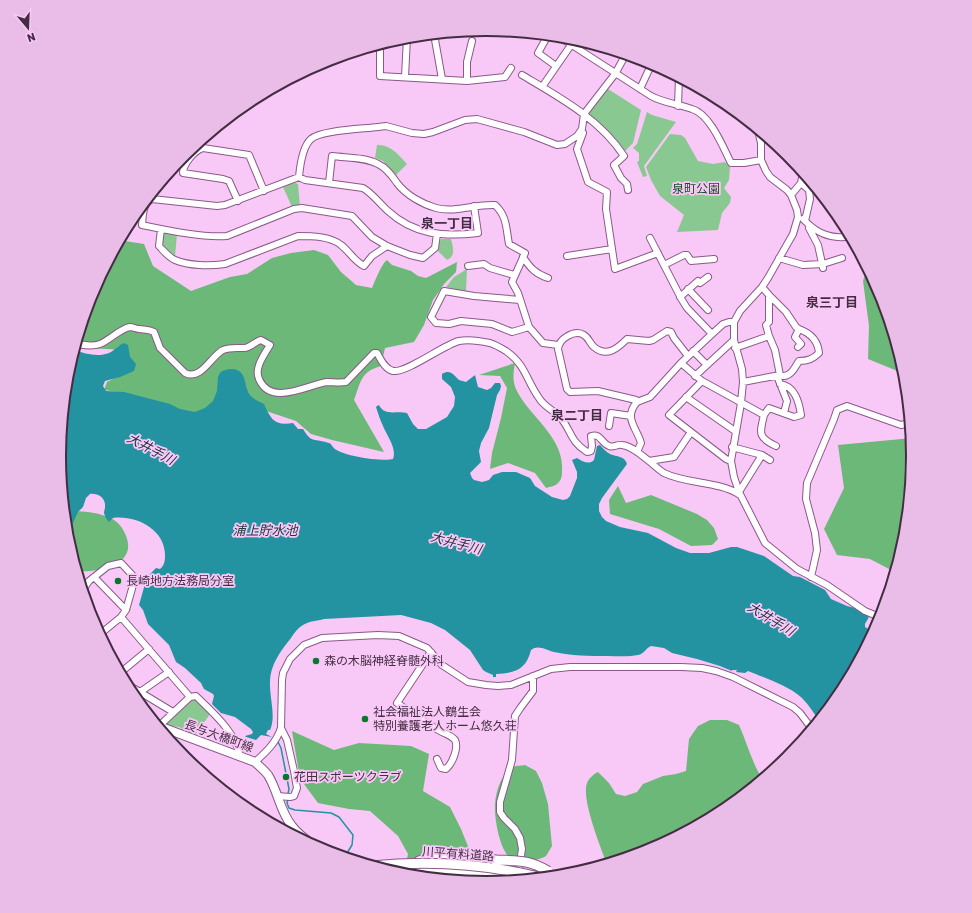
<svg xmlns="http://www.w3.org/2000/svg" width="972" height="913" font-family="Rubik,'Noto Sans JP',sans-serif">
<rect width="100%" height="100%" fill="#f8c9f6"/>
<!-- green -->
<path fill="#8ac892" d="M608 89 641 110 633 143 624 152 617 140 587 114Z
M647 112 652 115 676 122 644 166 647 176 643 177 637 162 639 161V153L633 148 637 144Z
M670 134 681 135 685 138 698 161 713 164 725 162 730 167 729 180 724 188 731 197 730 203 722 213 718 230 677 232 684 215 660 196 651 180 646 167Z
M377 145C390 144 399 155 407 164L396 175 383 161 375 158Z
M295 183 298 184 300 206 292 207 283 187Z
M165 232 177 234 175 256C165 248 161 248 163 234Z
M441 239H451C453 247 456 256 447 260L438 251 439 244Z
M467 269 466 292 446 287 454 277Z
M196 698 210 714 195 735 179 727 165 725V723L191 699Z"/>
<!-- forest -->
<path fill="#6cb878" d="M127 226 125 241 144 244 153 266 191 291 230 277 247 274 272 258 291 253 314 250 328 255 341 272 356 285 372 288C375 281 382 263 387 260L392 265 411 271 418 276 426 278 457 262 456 272 444 284 433 300 424 325 414 342 385 348 381 366C360 372 361 382 354 400L384 452 332 440 311 434 296 421 257 408 225 400 194 415 124 393 104 390 107 382 134 368 122 350 75 347 91 293Z
M867 268 881 293 906 377 895 370 868 359 869 326 863 281Z
M515 363C513 374 512 383 518 393 531 417 564 438 562 470 562 475 562 480 557 484 555 486 549 487 546 488L535 473 508 463 490 469 492 453 501 418 507 388 500 376 479 375Z
M912 438 913 457 905 540 897 568 891 570 870 559 837 555 824 529 844 488 838 445Z
M618 486 626 503 651 495 697 514 707 520 714 528 718 539 712 545 691 546 659 529 610 514 609 500Z
M77 511C88 512 100 513 110 518 118 521 123 528 126 536 138 566 97 573 76 571L67 540 64 516Z
M710 720H727L739 725C747 743 752 763 763 780L723 812 649 852 607 864C601 848 581 799 587 783 589 778 594 774 598 772L609 783 616 794 625 796 637 792 643 784 663 776 676 774 686 771 689 739 698 726Z
M292 731 334 750 359 743 411 746 429 754 423 791 450 807 461 829 476 866 477 883 403 876 408 854 398 836 370 811 349 809 318 803 304 784 298 767Z
M525 765 536 771 542 783 548 804 552 846 546 856C539 860 522 864 514 861 500 855 494 818 495 804 496 791 501 774 513 767 517 765 522 766 525 765Z"/>
<!-- water -->
<path fill="#2393a1" d="M124 343 128 345 130 357 136 364 134 371 120 377 105 381 103 386 106 391 124 392 170 404 180 409 195 412 205 408 213 401 217 391 218 377 220 373C223 370 227 369 232 369 248 370 243 386 250 395 254 400 259 401 264 404 271 420 275 426 293 423L298 429H303C312 444 314 438 329 443 332 444 332 447 335 449 343 456 383 462 393 459 397 448 387 436 383 426 380 420 378 413 376 407L377 406 379 405C385 417 397 410 407 413L413 424 418 429H426L447 417 454 406 455 397 451 387 442 379V374C451 369 453 375 459 380 461 381 464 381 466 382L475 375 478 387 487 390 491 388 495 383H500L501 386 500 390 497 395 489 428 481 443 479 451 481 462 470 473 472 478 474 480 482 482 489 480 493 475 502 472H516L530 478 535 486 552 497 563 500 567 499 570 496 577 478V472L572 460 577 458C583 462 589 465 594 460L597 446 600 445C603 448 606 452 610 454 617 457 625 456 627 464L602 498 599 504V511L602 517 606 521 620 527 648 533 676 548 690 553H709L731 547H737L764 556 793 576 800 577 825 590 831 599 847 606 855 608 869 617 865 624V627L872 631 873 635 841 694 819 721C814 713 809 705 802 698 789 686 765 678 748 671L745 673 736 672 737 670H732V671L720 666 697 659 672 653 664 648 651 646C646 648 644 654 638 655 629 657 617 656 607 656 589 656 572 656 554 652 546 650 538 644 531 650 526 670 515 673 496 674V677H493V675L486 672 483 670 470 650 445 630 431 623 401 615 324 619C317 621 309 621 303 625 298 628 294 633 291 638 280 652 269 666 270 685 270 699 276 718 270 730H268L266 734 272 737 261 735 256 740 246 737 245 736 252 734 253 732 251 729 235 717 221 713 212 704 214 696 213 694 204 689 201 683 185 668 176 662 169 645 148 624 143 610 139 605 147 577 156 568 160 569C165 565 165 560 165 554 164 529 136 515 113 518L109 522C107 520 105 517 104 513 104 511 105 509 105 507 106 498 98 493 90 494L86 498 83 507 78 512 72 525 61 465C65 458 66 444 60 438L67 373 74 350C86 354 99 358 111 352 116 349 119 345 124 343Z"/>
<g fill="none" stroke-linecap="round" stroke-linejoin="round">
<!-- stream -->
<path stroke="#2393a1" stroke-width="1.5" d="M277 740 281 748 289 789 288 794
M288 798 287 803 289 808 295 810 331 813 339 817 353 835 352 845 344 858"/>
<!-- minor casing -->
<g stroke="#8c578b" stroke-width="8">
<path id="minor" d="M434 34 442 79
M548 35 538 53 556 66
M558 36 651 96C664 103 678 104 692 109 710 114 723 147 731 163H744L761 160
M380 44V76L467 81 505 77 511 68
M522 75C559 97 600 119 624 156L614 165 621 178 627 184 628 190
M405 77 407 37
M467 81V62L472 41
M542 87 571 45
M640 89 652 63
M678 106 679 77
M758 130 761 143V160L766 171 770 177 787 190 791 195 797 210 798 217 793 234 768 278 762 287 740 311 734 322V340L742 369 743 382 741 403 731 461 734 477 739 492 765 543 797 569 827 585 865 611 882 618
M583 133 577 149 588 182 607 192 606 209 615 269 658 253
M299 177C300 166 302 147 311 139 321 130 363 129 378 127L386 126 412 133 424 134 433 132 465 120 477 119 524 132 557 145 565 144 577 136 582 129 584 114 615 74 626 54
M329 183 332 156C347 158 365 157 378 164 387 168 392 176 397 183 406 195 422 204 436 208 455 213 475 204 495 205 507 216 506 228 509 244L525 253 512 282 518 293 529 327 543 343 558 345
M801 183 809 190 810 199 805 221 803 219
M791 195 801 183 803 172
M238 201 229 181 223 179 183 173C183 164 194 151 203 148L249 155 264 191
M805 221C818 234 832 240 851 236
M809 228 818 245 823 268
M161 229 159 246C164 251 168 257 175 260 189 266 210 266 225 264L298 236C311 236 330 236 341 245 349 251 354 261 364 266L372 256 387 246
M437 234 435 248 423 258 410 255 387 246 372 237 352 216 302 208 294 209 227 236C203 238 166 230 142 225 143 216 142 204 152 199L217 206 225 205 299 177 305 180 363 188C373 194 379 203 388 211 414 235 444 237 478 233L474 206
M650 238 682 300 687 308 712 334
M567 256 612 249
M523 257C530 268 536 274 548 278
M779 258 803 265 823 264 842 258
M664 265 684 255H687L691 261 714 259
M468 266 484 264 490 268 514 275
M688 289 708 310
M769 295 786 312 796 327 799 329 795 337 801 344 798 347
M680 297 698 281 700 283 708 277
M520 300 474 296 444 291 431 317 436 323 449 324 461 321 492 324 512 332 529 327
M76 344C84 345 92 347 100 344 110 340 121 328 130 327 133 327 136 329 139 329 145 330 148 329 154 332L160 348 185 373C201 381 211 356 223 350 230 347 237 348 244 348 251 348 255 341 261 340L270 345C264 355 254 368 259 379 271 407 307 385 327 382 333 382 339 383 346 382L374 353H377C381 360 385 369 393 371 407 373 443 345 459 341 468 339 481 341 490 343 496 345 501 348 506 351 526 365 526 380 539 398 544 407 555 411 561 418 572 432 570 441 587 452L591 451 592 446 591 436C601 433 601 443 609 446 613 448 617 444 622 445 632 446 641 455 649 461
M735 348 769 336
M693 351 707 365
M688 356 674 338 671 332 667 331 653 340 649 341 627 339C618 348 607 358 594 347 590 344 589 338 584 335 574 329 559 339 558 349L567 389 570 392 598 391 636 400 637 402 650 397 681 363 712 334 723 324 729 322H734
M681 363 702 381 764 415 769 408 794 417 801 415C799 402 795 386 780 384
M695 376 734 340
M702 381 669 415 726 459 731 461
M743 382 780 375 775 350 769 336 766 325 769 322V295L762 287
M686 397 735 431
M784 413 787 401 777 376C780 375 782 376 784 376 792 375 795 367 799 361 808 361 813 359 819 353 818 341 810 333 799 329
M764 415C760 433 757 437 776 446
M609 426 611 413 631 416
M691 432 674 457 649 461C654 465 659 470 664 473 686 484 719 481 740 495
M732 447 762 455 770 460
M637 452 641 443C637 428 623 418 637 402
M739 492 762 455
M94 577 126 610
M811 577 817 550 815 533 806 499 807 483 834 419 837 410 847 406 901 425 910 423
M82 591 89 581 108 566 121 563 135 578 126 610 121 617 99 635
M121 617 190 697 158 727
M431 652 397 703C412 713 426 724 442 732 446 734 452 736 455 740 459 748 452 764 446 769L441 768 437 759
M120 673 149 649
M125 683 173 712
M140 692 169 672
M190 697 196 696C212 712 237 733 240 757
M255 762C266 752 276 743 281 728L282 680 283 673 290 659 304 645 322 638 378 635 399 636 427 648 442 665 468 682 486 685 498 686 511 685 551 669 570 667H681L702 668 716 671 733 677 793 707 800 713 812 729
M277 796 290 797 294 796 297 788 294 771 287 740 281 728
M517 881 522 849 520 838 515 829 504 818 500 812V802L512 760 515 716 521 707 533 691V676"/>
</g>
<!-- major casing -->
<g stroke="#8c578b" stroke-width="10">
<path id="major" d="M156 725 255 762C259 766 264 770 268 775 278 791 280 812 292 826 300 837 313 844 323 852"/>
</g>
<!-- highway casing -->
<g stroke="#8c578b" stroke-width="11">
<path id="highway" d="M419 861 434 858 495 860
M410 867 490 876 511 881"/>
</g>
<!-- minor -->
<use href="#minor" stroke="#fff" stroke-width="6"/>
<!-- major -->
<use href="#major" stroke="#fff" stroke-width="8"/>
<!-- highway -->
<use href="#highway" stroke="#fff" stroke-width="9"/>
<!-- highway-bridge casing -->
<g stroke="#8c578b" stroke-width="11" stroke-linecap="butt">
<path id="highway-bridge" d="M495 860C517 861 528 859 548 871
M371 866C429 860 487 864 543 878"/>
</g>
<!-- highway-bridge -->
<use href="#highway-bridge" stroke="#fff" stroke-width="9"/>
</g>
<!-- markers -->
<g fill="#05782e" stroke="#f8c9f6" stroke-width="1.5">
<circle cx="118" cy="581" r="4"/>
<circle cx="316" cy="661" r="4"/>
<circle cx="365" cy="719" r="4"/>
<circle cx="286" cy="777" r="4"/>
</g>
<g text-anchor="middle" dominant-baseline="central" stroke-width="3.5" stroke-linejoin="round" paint-order="stroke">
<!-- park labels -->
<g font-size="12" fill="#164d23" stroke="#f8c9f6">
<text x="696" y="189">泉町公園</text>
</g>
<!-- poi labels -->
<g font-size="12" fill="#442d43" stroke="#f8c9f6" text-anchor="start">
<text x="126" y="581">長崎地方法務局分室</text>
<text x="324" y="661">森の木脳神経脊髄外科</text>
<text x="373" y="712">社会福祉法人鶴生会<tspan x="373" dy="14">特別養護老人ホーム悠久荘</tspan></text>
<text x="294" y="777">花田スポーツクラブ</text>
</g>
<!-- street labels -->
<g font-size="12" fill="#442d43" stroke="#f8c9f6">
<text transform="translate(219 736) rotate(20)">長与大橋町線</text>
<text transform="translate(458 854) rotate(4)">川平有料道路</text>
</g>
<!-- neighbourhood labels -->
<g font-size="13" font-weight="bold" fill="#442d43" stroke="#f8c9f6">
<text x="447" y="223">泉一丁目</text>
<text x="832" y="302">泉三丁目</text>
<text x="577" y="415">泉二丁目</text>
</g>
<!-- water labels -->
<g font-size="13" font-style="italic" fill="#22393d" stroke="#f8c9f6">
<text transform="translate(151 449) rotate(28)">大井手川</text>
<text x="265" y="530">浦上貯水池</text>
<text transform="translate(456 543) rotate(15)">大井手川</text>
<text transform="translate(771 619) rotate(31)">大井手川</text>
</g>
</g>
<!-- crop -->
<path d="M0 0H972V913H0ZM66 456a420 420 0 1 1 840 0a420 420 0 1 1-840 0Z" fill="#eabde8" fill-rule="evenodd"/>
<path fill="none" stroke="#442d43" stroke-width="2" d="M66 456a420 420 0 1 1 840 0a420 420 0 1 1-840 0Z"/>
<!-- north arrow -->
<g transform="translate(28 28) rotate(161)" stroke="#f8c9f6" stroke-width="3" paint-order="stroke">
<path d="M0-3L7 15L0 10L-7 15Z" fill="#442d43"/>
<text y="-6" font-size="11" font-weight="bold" text-anchor="middle" fill="#442d43">N</text>
</g>
</svg>
